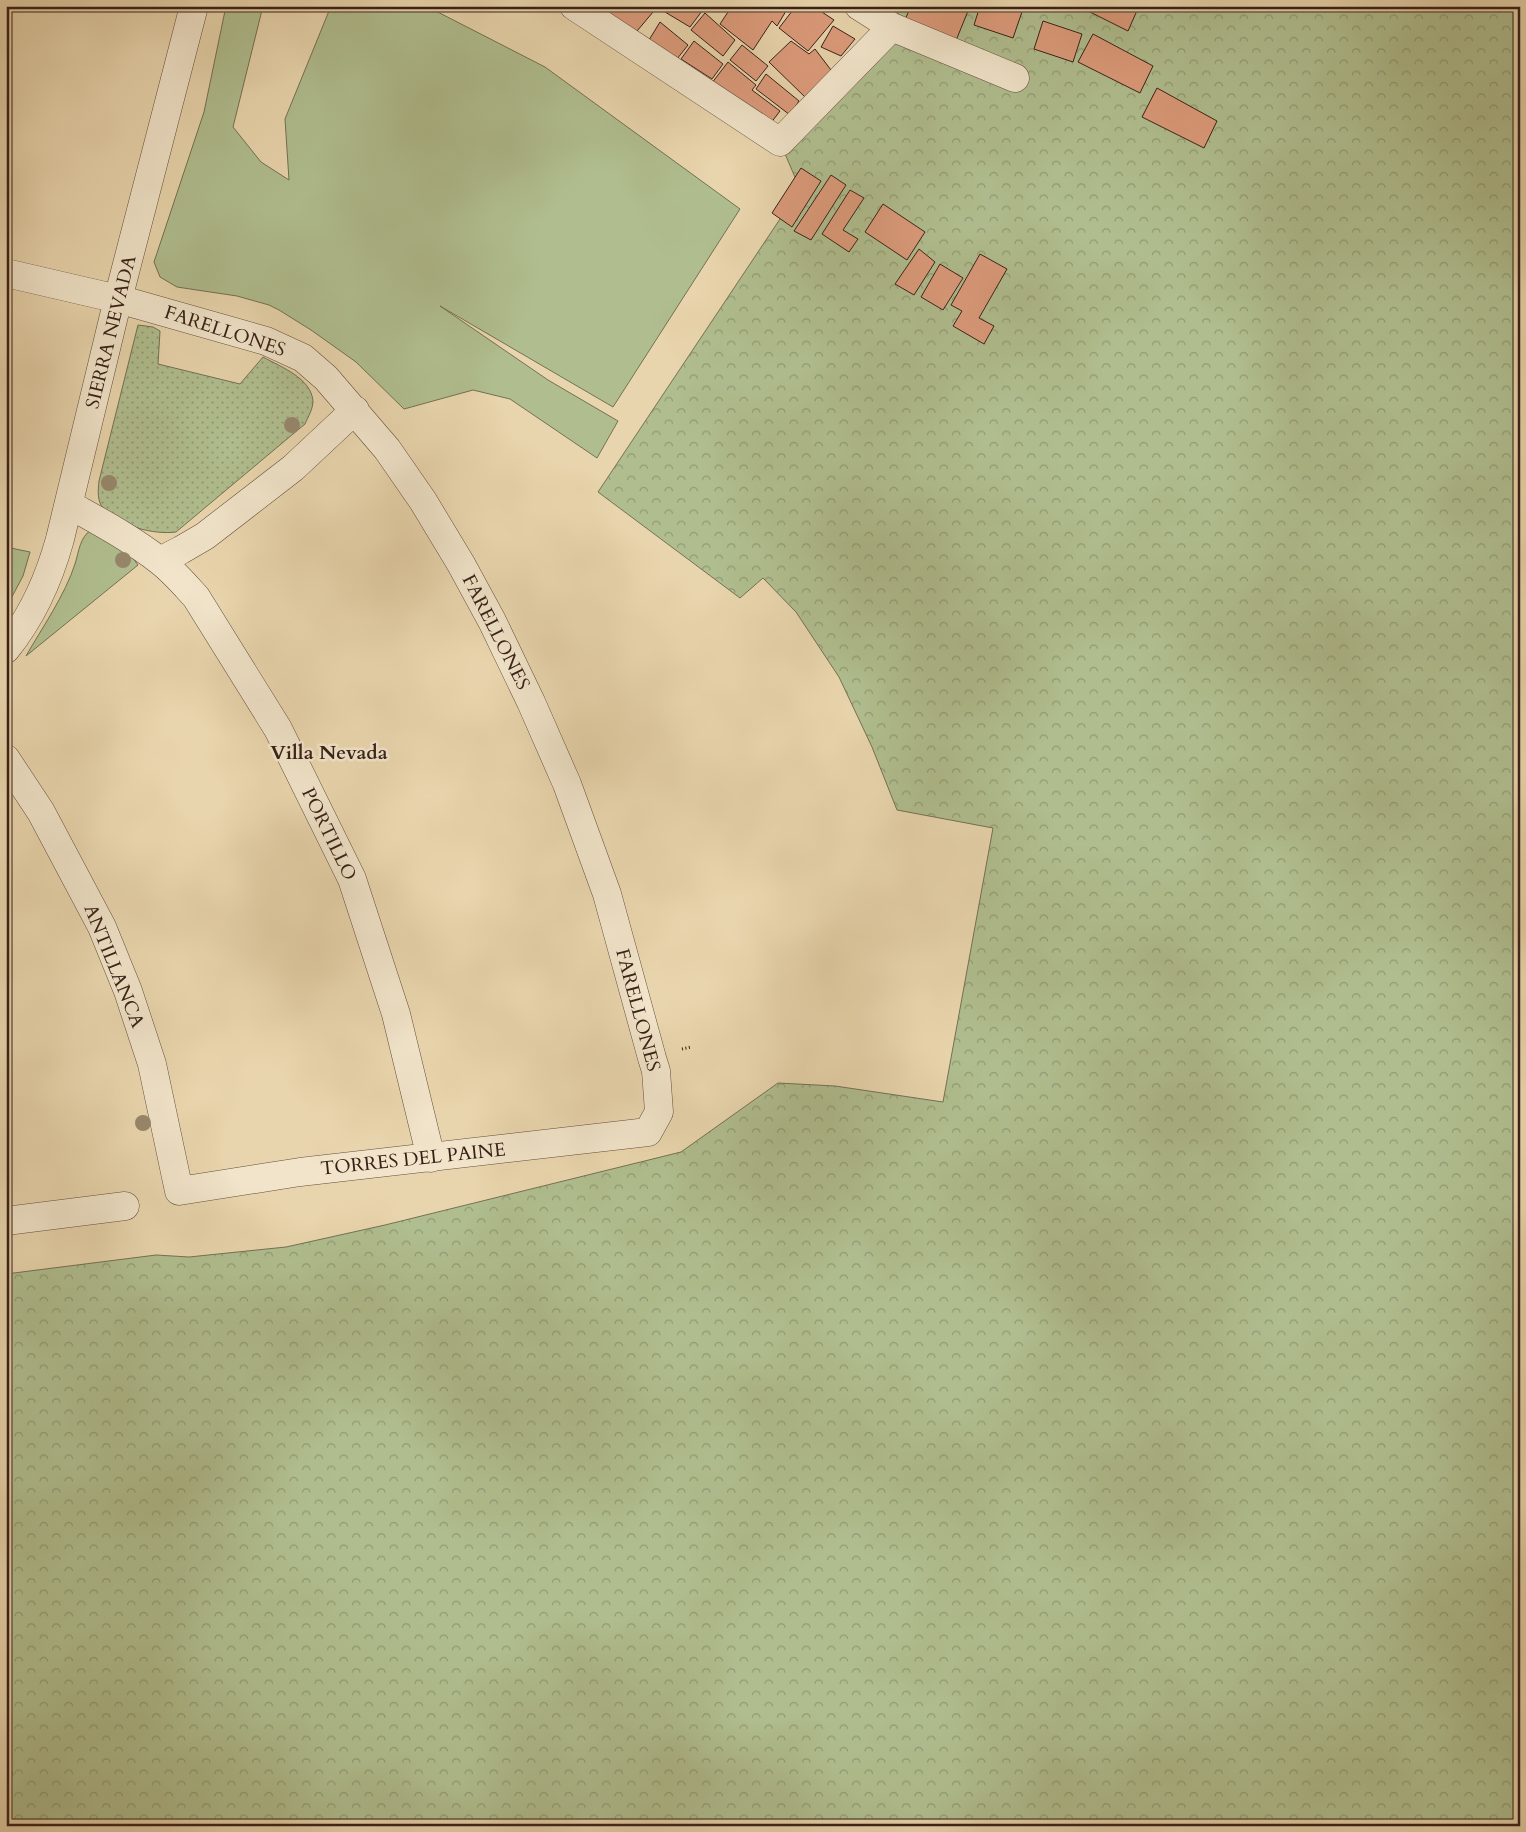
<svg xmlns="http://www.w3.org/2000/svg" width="1526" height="1832" font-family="Cardo,serif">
<defs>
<pattern id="forest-crowns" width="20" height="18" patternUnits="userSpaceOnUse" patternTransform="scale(1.25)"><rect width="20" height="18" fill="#b0be8f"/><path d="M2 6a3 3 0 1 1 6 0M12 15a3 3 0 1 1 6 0" fill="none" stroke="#909a74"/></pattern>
<pattern id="park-dots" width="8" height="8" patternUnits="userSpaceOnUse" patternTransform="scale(1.25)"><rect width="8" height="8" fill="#b0be8f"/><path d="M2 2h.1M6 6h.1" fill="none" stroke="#909a74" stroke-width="1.8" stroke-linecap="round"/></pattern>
</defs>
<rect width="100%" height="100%" fill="#e9d5ad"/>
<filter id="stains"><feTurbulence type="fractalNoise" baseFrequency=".004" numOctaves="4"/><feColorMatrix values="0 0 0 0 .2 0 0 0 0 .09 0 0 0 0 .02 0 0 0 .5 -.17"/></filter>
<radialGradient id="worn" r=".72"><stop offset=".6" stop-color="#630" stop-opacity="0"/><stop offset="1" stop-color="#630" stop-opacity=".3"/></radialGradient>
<!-- grass -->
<path fill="#b0be8f" stroke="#747054" d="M226 6H263L233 127 261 162 289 180 285 119 331 6H426L545 67 740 209 613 407 440 306 548 380 618 421 597 458 510 399 473 390 404 409 356 362 311 330 279 310 269 305 237 296 177 287 160 277 154 262 204 112Z
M91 530 127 550 138 565 26 656C42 628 65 595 75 564 79 551 80 537 91 530Z
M6 547 30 552 23 576 6 608Z"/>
<!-- forest -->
<path fill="url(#forest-crowns)" stroke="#747054" d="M892 6H1520V1826H6V1781L13 1775 6 1747V1274L156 1255 189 1257 286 1247 385 1225 681 1152 778 1083 835 1086 943 1102 993 828 897 810 872 747 839 677 796 612 763 578 740 598 598 492 800 189 780 142 904 21Z"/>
<!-- park -->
<path fill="url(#park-dots)" stroke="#747054" d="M138 325 153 327 160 331 158 364 240 384 263 357C281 367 311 378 313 401 313 409 308 417 305 424L176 532C154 535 118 526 103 508 97 501 98 490 99 481Z"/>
<!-- building -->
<path fill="#dc9b7b" stroke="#382118" d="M598 6H645L653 12 632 37Z
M669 6H704L705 7 690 27 665 12Z
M732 6H789L777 26 772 21 753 50 720 24Z
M796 6H813L834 20 808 51 779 28Z
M911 6H970L955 43 904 22Z
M980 6H1013L1023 9 1013 38 974 25Z
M1078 6H1139L1128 31Z
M705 13 735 40 723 56 691 30Z
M1043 21 1082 34 1073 62 1034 49Z
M660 22 688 45 677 59 649 40Z
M833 26 855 39 841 56 821 47Z
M1093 34 1153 66 1140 93 1078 62Z
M694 41 723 64 712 79 681 59Z
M791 41 809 54 815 49 834 74 806 98 769 62Z
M742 45 768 66 756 81 730 60Z
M728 62 756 85 752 90 780 111 767 128 708 88Z
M766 74 799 101 790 115 756 89Z
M1157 88 1217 121 1204 148 1142 117Z
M801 168 821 181 792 227 772 213Z
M831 175 846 185 811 240 794 231Z
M850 190 864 198 843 230 858 239 849 252 822 234Z
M883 204 925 232 907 260 865 232Z
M919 249 935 262 914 295 895 284Z
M980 254 1007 269 979 318 994 326 984 344 953 326 962 311 951 305Z
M940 264 963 278 943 310 921 297Z"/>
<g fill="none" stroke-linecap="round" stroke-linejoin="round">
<!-- minor casing -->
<g stroke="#644e3d" stroke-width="29">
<path id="minor" d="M574 6 780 142 892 27
M859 6 892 27 1015 78
M6 273 118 299 266 341 303 358 326 378 387 449 423 501 461 564 492 621 531 702 567 784 607 894 652 1058 656 1071 659 1112 648 1132 300 1172 179 1191 152 1064 128 991 102 927 41 812 6 759
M70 505C100 522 132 539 160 561 173 571 184 584 196 597L278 729 352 879 396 1014 431 1158
M160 561 181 550 205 536 293 468 355 410
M6 649C32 617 49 579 60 539L118 299 194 6
M6 1221 125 1206"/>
</g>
<!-- path -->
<path stroke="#382118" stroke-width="3" stroke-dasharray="1 2.5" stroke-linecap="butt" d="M682 1049 691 1047"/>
<!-- minor -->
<use href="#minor" stroke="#f1e4ca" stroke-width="28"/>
</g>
<!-- trees -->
<g fill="#98876c">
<circle cx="292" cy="425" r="8"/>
<circle cx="109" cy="483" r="8"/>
<circle cx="123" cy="560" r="8"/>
<circle cx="143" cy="1123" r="8"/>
</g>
<g text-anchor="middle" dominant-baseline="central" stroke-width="5" stroke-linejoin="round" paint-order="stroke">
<!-- street labels -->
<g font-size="19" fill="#382118" stroke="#f1e4ca">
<text transform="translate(225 331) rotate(18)">FARELLONES</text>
<text transform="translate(111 332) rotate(-76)">SIERRA NEVADA</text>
<text transform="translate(496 632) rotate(63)">FARELLONES</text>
<text transform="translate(329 834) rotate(64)">PORTILLO</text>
<text transform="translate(114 966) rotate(68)">ANTILLANCA</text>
<text transform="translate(638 1010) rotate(75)">FARELLONES</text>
<text transform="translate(413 1159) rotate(-6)">TORRES DEL PAINE</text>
</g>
<!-- neighbourhood labels -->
<g font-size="20" font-weight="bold" fill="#382118" stroke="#f1e4ca">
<text x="329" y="752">Villa Nevada</text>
</g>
</g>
<!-- margin -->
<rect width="1526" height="1832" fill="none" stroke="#e9d5ad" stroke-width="25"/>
<rect x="8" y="8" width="1511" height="1817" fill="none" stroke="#382118" stroke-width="2.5"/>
<rect x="12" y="12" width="1501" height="1807" fill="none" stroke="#382118"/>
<rect width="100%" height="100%" filter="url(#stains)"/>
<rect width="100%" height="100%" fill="url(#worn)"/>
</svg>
